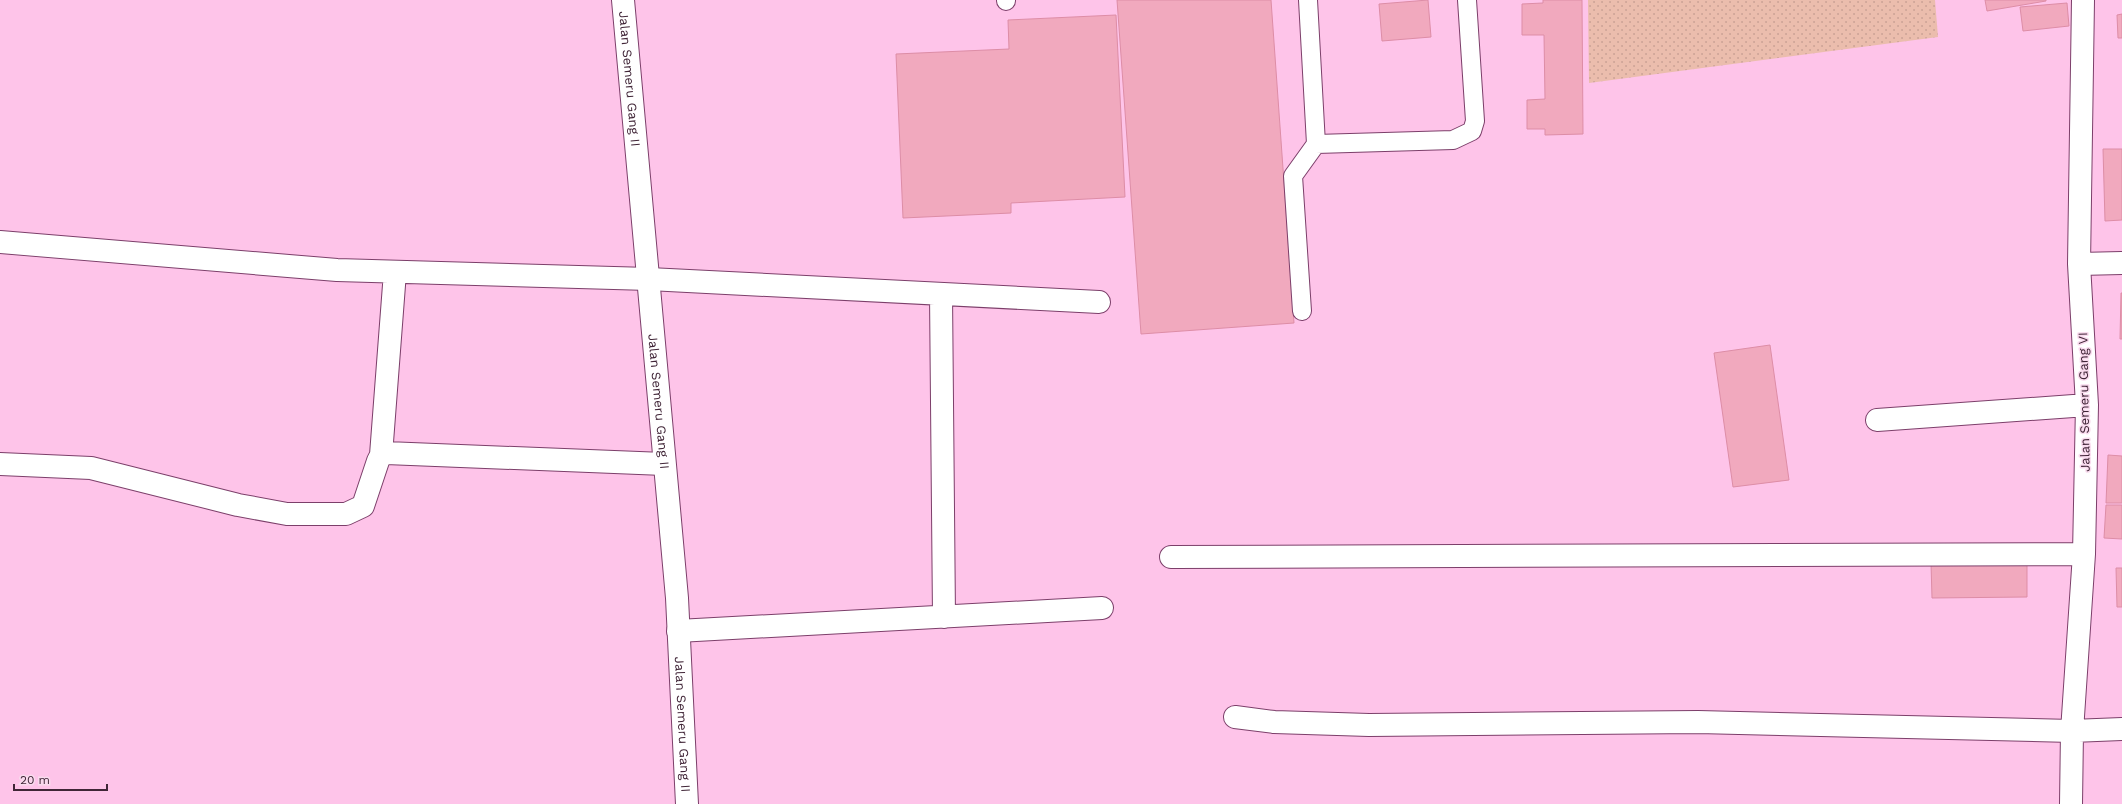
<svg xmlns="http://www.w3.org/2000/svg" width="2122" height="804" font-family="'Work Sans',sans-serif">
<defs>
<pattern id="grass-dots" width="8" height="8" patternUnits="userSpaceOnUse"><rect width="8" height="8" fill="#ebbdad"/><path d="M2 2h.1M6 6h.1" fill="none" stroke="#cba295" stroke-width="1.8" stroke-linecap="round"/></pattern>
</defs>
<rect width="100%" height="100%" fill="#fec4e9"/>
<!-- grass -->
<path fill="url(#grass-dots)" d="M1588 0H1935L1938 37 1589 83Z"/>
<!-- building -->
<path fill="#f1a9be" stroke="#dd8da6" d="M1117 0H1271L1294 323 1141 334Z
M1428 0 1431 37 1382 41 1379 4Z
M1543 0H1582L1583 134 1545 135V129H1527V100L1545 99 1544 35H1522V4L1543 3Z
M1985 0H2046V1L1987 11Z
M2067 3 2069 26 2023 31 2020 7Z
M2122 14V38H2118L2117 15Z
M1116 15 1125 197 1011 203V213L903 218 896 54 1009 49 1008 20Z
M2103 149H2122V220L2105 221Z
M2121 293H2122V339H2120Z
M1770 345 1789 480 1733 487 1714 353Z
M2108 455 2122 456V503H2106Z
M2106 505H2122V539L2104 538Z
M2027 562V597L1932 598 1931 563Z
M2116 568H2122V607H2117Z"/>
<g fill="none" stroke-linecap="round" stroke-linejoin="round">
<!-- service casing -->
<g stroke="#7c3f6a" stroke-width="20">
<path id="service" d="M1006 1V0
M1316 144 1453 140 1472 131 1475 121 1467 0
M1302 311 1293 176 1316 144 1308 0"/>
</g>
<!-- minor casing -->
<g stroke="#7c3f6a" stroke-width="24">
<path id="minor" d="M0 242 337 270 649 279 1099 302
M2079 264 2122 263
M941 294 944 617
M1877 420 2087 405
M381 455 395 272
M0 464 91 468 238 505 287 514H346L363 506 378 461 381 455 386 453 664 464
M1171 557 2084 554
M678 631 1102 608
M1235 717 1274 722 1369 725 1698 722 2072 731 2122 729
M2071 804 2072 731 2084 554 2087 405 2079 264 2083 0"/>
</g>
<!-- tertiary casing -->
<g stroke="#7c3f6a" stroke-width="24">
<g id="tertiary">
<path id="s1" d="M623 0 677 598 687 804"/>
</g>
</g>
<!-- service -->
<use href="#service" stroke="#fff" stroke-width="18"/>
<!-- minor -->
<use href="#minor" stroke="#fff" stroke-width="22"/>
<!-- tertiary -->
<use href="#tertiary" stroke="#fff" stroke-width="22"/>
</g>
<g text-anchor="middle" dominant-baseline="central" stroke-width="3" stroke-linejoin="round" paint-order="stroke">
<!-- street labels -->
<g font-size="13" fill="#402537" stroke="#f9dbee">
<text stroke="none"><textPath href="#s1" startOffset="79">Jalan Semeru Gang II</textPath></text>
<text stroke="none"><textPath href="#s1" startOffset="403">Jalan Semeru Gang II</textPath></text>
<text transform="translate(2084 402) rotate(-91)">Jalan Semeru Gang VI</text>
<text stroke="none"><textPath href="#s1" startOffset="727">Jalan Semeru Gang II</textPath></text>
</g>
</g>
<!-- scale -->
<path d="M14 784v6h93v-6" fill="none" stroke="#402537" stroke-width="2"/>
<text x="20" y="784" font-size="12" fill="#402537" stroke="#f9dbee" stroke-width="3" paint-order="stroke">20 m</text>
</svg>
